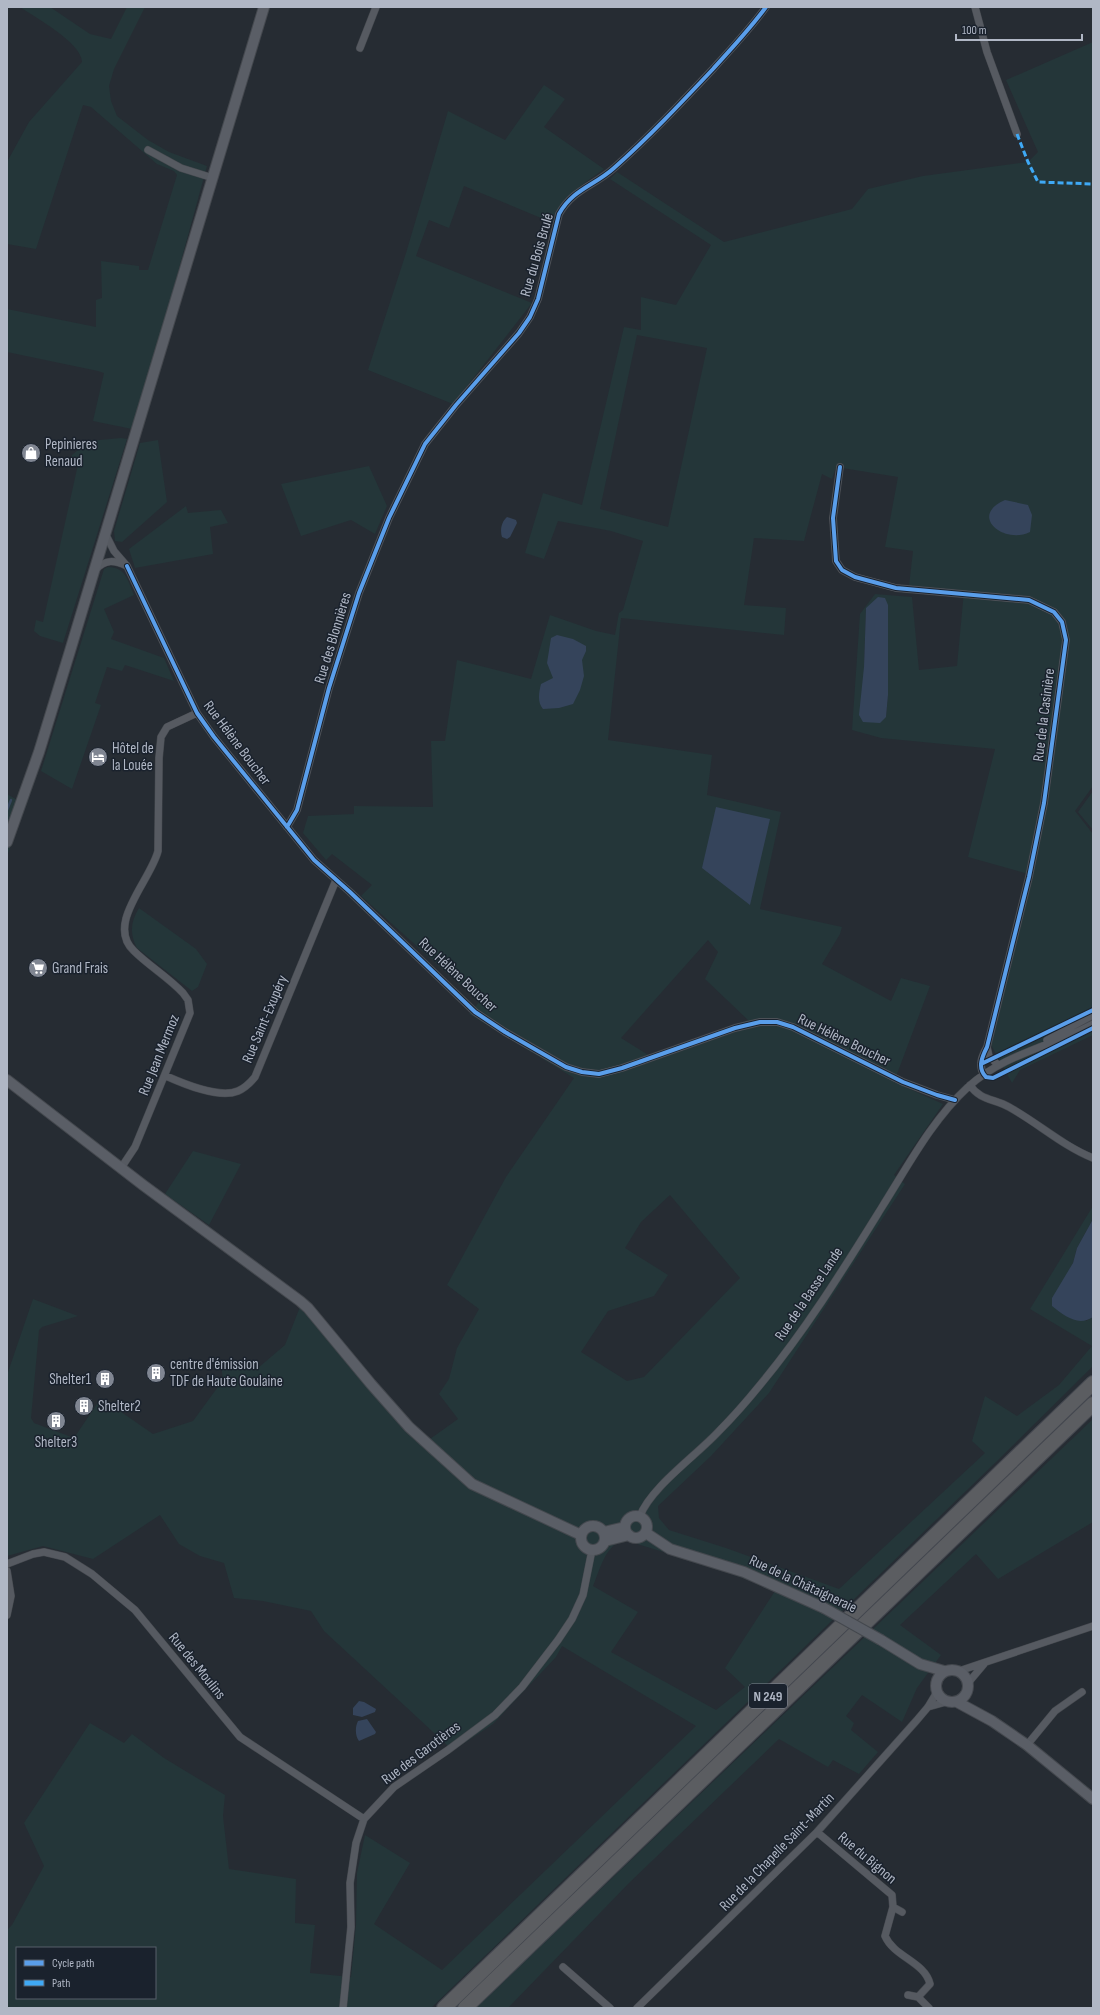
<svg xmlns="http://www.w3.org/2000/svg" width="1100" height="2015" font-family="'Sofia Sans Condensed',sans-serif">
<rect width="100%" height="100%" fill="#262c33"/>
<!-- green -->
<path fill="#243639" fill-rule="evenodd" d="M20 7H50L90 34 111 39 127 7H145L114 69 109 86 111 101 117 116 148 140 169 152 207 166 169 305 132 429 93 421 104 373 98 371 7 352V309L96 327V300L102 298 101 261 139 266V270H148L177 175 174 171 157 164 91 107 83 105 36 249 7 244V162L29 122 82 62C82 43 36 18 20 7Z
M1093 42V786L1075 811 1093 834V1035L1020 1070 1012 1083 991 1045 1032 875 968 857 995 749 881 738 852 730 860 614 875 594 912 597 919 670 957 666 964 591 909 586 913 551 885 547 898 477 836 467 832 479 822 474 804 541 754 538 744 605 786 608 784 635 621 618 608 740 712 755 707 795 781 812 760 909 842 927 840 934 822 964 891 1001 901 978 930 986 894 1082 943 1104 894 1175 905 1184 769 1393 711 1456 658 1506 659 1518 669 1530 726 1548 839 1589 985 1453 972 1441 985 1396 1017 1416 1059 1385 1092 1346 1030 1309 1093 1206V1219L1077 1248 1073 1263 1066 1277 1086 1321 1093 1317V1366L996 1462 431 2008H7V1930L12 1925 44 1866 24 1823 90 1723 124 1743 132 1734 164 1758 225 1795 223 1816 229 1869 296 1879 295 1923 315 1925 310 1973 351 1977 356 1925 357 1873 365 1835 410 1863 374 1924 442 1970 696 1726 562 1646 556 1657 493 1724 451 1752 446 1744 324 1631 311 1611 263 1601 234 1598 224 1563 200 1556 179 1544 160 1515 93 1559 43 1546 7 1556V1375L33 1299 78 1316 42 1327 39 1330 31 1418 34 1423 74 1438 101 1398 153 1434 193 1421 223 1380 221 1364 258 1368 285 1345 300 1307 388 1412 423 1444 458 1419 439 1394 449 1379 457 1348 479 1309 447 1285 506 1177 574 1078 469 1014 479 1002 361 896 372 885 332 854 326 860 303 833 308 816 354 814V806L433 807 431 741H445L457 660 531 679 550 615 596 631 615 635 619 613 623 610 643 541 611 531 558 521 544 559 525 553 543 493 582 505 624 327 641 330V297L676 305 711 245 610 179 617 172 724 242 852 209 868 189 923 176 1028 162 1038 152 1006 80ZM637 335 707 348 668 527 600 509ZM888 605V695L886 716 864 667 866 608ZM708 940 718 952 705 979 748 1020 650 1056 621 1038ZM670 1195 740 1278 644 1377 627 1381 581 1352 608 1311 654 1296 668 1275 625 1248 641 1222ZM624 1540 723 1570 775 1591 725 1668 745 1687 716 1710 611 1652 638 1612 593 1586C600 1570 605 1545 624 1540ZM17 1948H155V1998H17Z
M544 85 565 99 544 127 604 169C584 184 560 197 553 223L464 186 449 228 429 220 416 256 532 303 453 404 368 370 406 253 448 111 505 140Z
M121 438 127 439 63 643 40 636 34 631 36 620 43 622 79 460 71 458 72 455 89 441Z
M158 440 167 502 122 542 115 541 114 531 140 443Z
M369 466 387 506 375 534 351 520 301 536 281 484Z
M186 506 188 513 221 510 228 523 210 527 213 554 135 568 129 549Z
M108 567C126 567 128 581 134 595L104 609 114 632 111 639 164 658 174 681 125 665 122 671 107 667 95 703 101 705 72 789 41 771 104 569Z
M1093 791V830L1078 812Z
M7 794 26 805 7 856Z
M139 908 196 949 207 964 198 987 192 991 137 948C129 933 131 921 139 908Z
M193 1151 241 1164 209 1225 165 1194Z
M1093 1419V1522L998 1579 976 1554 900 1625 941 1655 917 1688 902 1722 862 1695 846 1716 854 1723 851 1730 878 1752 859 1774 833 1760 828 1767 779 1739 629 1883 508 2008H476Z"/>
<!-- water -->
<path fill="#35445b" d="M1005 500 1028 505 1032 515 1030 532C1004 545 968 516 1005 500Z
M507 517 516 520 517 523 510 537 507 539 502 537C500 531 501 522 507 517Z
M878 597 885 598 888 605V695L886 717 880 723 863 722 859 715 864 667 866 608Z
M557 635 573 639 586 646V651L582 660 584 676 580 690 573 704 559 708 543 709C537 702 539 692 541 684L553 678 547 663 551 638Z
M716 807 770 819 750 905 702 868Z
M1093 1219V1317C1078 1327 1065 1316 1052 1306V1298L1073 1263 1077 1248Z
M359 1701 364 1702 376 1709 375 1712 362 1717 353 1715V1708Z
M367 1719 376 1732 375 1734 359 1741C355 1736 355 1727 358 1721Z"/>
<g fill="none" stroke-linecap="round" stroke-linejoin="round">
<!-- stream -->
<path stroke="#35445b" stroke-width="2.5" d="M7 810 11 800"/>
<!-- street casing -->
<g stroke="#44484e" stroke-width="8">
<path id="street" d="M975 7 987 52 1017 134
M360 48 376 7
M148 150 181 168 213 178
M840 467 833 518 836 561 842 570 855 577 896 588 1029 600 1054 612 1062 622 1066 640 1044 803 1029 877 987 1047C982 1056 978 1065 984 1075
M127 566 197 713 214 737 314 860 350 892 475 1012 505 1032 566 1067 582 1072 599 1074 622 1068 735 1028 760 1022H777L793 1027 903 1082 937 1095 955 1100
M95 570C106 559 114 560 127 566L114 551 106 535
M287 827 297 810 329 688 359 593 389 518 425 444 456 405 519 333 530 317 538 299 559 214C573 189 594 186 614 168 649 137 681 103 713 69 731 49 750 29 766 7
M1047 1040 1093 1015
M987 1047 989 1056 998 1065
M166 1076C184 1084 219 1099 238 1091 245 1088 250 1083 255 1077L336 880
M970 1085C979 1100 995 1099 1009 1107 1038 1123 1063 1146 1093 1158
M121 1168 135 1147 190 1013 188 1000 183 993C168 977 149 966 134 951 105 924 151 880 158 851L159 758 161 737 167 727 197 713
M640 1516C651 1487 697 1455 719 1431 733 1417 747 1401 760 1385 806 1330 844 1268 882 1207 908 1166 932 1120 968 1087 1004 1054 1052 1046 1093 1024
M7 1564 33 1554 44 1552 65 1557 92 1574 135 1610 240 1737 364 1819
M7 1571 11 1596 7 1615
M959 1671 1093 1626
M968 1683 984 1664
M928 1707 946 1702
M1027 1745 1055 1711 1082 1692
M817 1832 892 1895 893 1907 885 1936C894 1957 925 1962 930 1984L918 1997 929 2008
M893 1907 902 1912
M563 1967 610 2008
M908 1995 918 1997
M343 2008 351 1927 350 1883 356 1843 364 1819 394 1787 448 1750 495 1715 522 1687 558 1640 572 1619 583 1595 592 1550
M637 2008 817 1832 917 1720 928 1707 937 1692"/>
</g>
<!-- secondary casing -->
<g stroke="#44484e" stroke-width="12">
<path id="secondary" d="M7 842 39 752 70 651 264 7
M7 1080 143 1185 300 1301 308 1308 371 1384 409 1427 472 1484 581 1535
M625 1527a11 11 0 1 1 22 0a11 11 0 1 1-22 0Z
M581 1538a12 12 0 1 1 24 0a12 12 0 1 1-24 0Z
M604 1532 625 1527
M646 1533 670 1549 744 1572 824 1608
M605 1541 629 1535
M881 1640 920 1664 944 1671
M936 1686a16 16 0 1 1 32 0a16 16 0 1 1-32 0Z
M957 1702 992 1721 1027 1745 1093 1799"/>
</g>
<!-- highway casing -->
<g stroke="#43474f" stroke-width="16">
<path id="highway" d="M444 2008 1093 1383
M465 2008 1093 1404"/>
</g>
<!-- street -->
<use href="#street" stroke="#565a61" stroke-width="7"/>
<!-- secondary -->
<use href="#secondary" stroke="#5a5e66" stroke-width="10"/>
<!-- highway -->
<use href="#highway" stroke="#5b5d61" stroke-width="14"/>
<!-- secondary-bridge casing -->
<g stroke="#44484e" stroke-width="12" stroke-linecap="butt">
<path id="secondary-bridge" d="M824 1608 881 1640"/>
</g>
<!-- secondary-bridge -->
<use href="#secondary-bridge" stroke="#5a5e66" stroke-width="10"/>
<!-- quiet -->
<path stroke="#3fa9f5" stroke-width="3" stroke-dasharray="6 3" stroke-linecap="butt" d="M1017 134 1028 162 1038 182 1093 184"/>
<!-- cycleway casing -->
<g stroke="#1a222d" stroke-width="6">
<path id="cycleway" d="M840 467 833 518 836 561 842 570 855 577 896 588 1029 600 1054 612 1062 622 1066 640 1044 803 1029 877 987 1047C982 1057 977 1068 986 1077L993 1078 1093 1028
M127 566 197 713 214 737 314 860 350 892 475 1012 505 1032 566 1067 582 1072 599 1074 622 1068 735 1028 760 1022H777L793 1027 903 1082 937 1095 955 1100
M287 827 297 810 329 688 359 593 389 518 425 444 456 405 519 333 530 317 538 299 559 214C573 189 594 186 614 168 649 137 681 103 713 69 731 49 750 29 766 7
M981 1064 1093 1010"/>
</g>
<!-- cycleway -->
<use href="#cycleway" stroke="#5a9eea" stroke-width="4"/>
</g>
<!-- icons -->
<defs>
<g id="shop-disc" transform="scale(1)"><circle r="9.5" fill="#808692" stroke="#1a222d"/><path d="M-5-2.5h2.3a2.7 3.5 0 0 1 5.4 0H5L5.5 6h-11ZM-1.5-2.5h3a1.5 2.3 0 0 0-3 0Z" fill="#fff"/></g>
<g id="hotel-disc" transform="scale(1)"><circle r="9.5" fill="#808692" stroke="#1a222d"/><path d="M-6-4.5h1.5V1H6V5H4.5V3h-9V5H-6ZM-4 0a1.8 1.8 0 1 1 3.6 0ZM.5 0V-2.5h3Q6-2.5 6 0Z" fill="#fff"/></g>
<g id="supermarket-disc" transform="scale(1)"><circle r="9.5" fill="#808692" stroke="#1a222d"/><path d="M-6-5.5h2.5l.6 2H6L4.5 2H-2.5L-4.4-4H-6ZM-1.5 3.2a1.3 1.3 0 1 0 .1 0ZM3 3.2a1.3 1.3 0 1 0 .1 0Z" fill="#fff"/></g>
<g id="building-disc" transform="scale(1)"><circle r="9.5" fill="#808692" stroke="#1a222d"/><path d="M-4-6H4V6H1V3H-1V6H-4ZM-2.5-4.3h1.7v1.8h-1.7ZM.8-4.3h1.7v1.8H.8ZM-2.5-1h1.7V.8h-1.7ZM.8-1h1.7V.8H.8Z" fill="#fff"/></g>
</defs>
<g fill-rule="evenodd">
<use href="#shop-disc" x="31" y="453"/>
<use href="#hotel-disc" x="98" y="757"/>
<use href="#supermarket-disc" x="38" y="968"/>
<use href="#building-disc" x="156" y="1373"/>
<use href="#building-disc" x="105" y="1379"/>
<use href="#building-disc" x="84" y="1406"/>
<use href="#building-disc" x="56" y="1421"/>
</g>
<g text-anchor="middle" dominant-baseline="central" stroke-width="3" stroke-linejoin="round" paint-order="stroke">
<!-- shield labels -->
<rect fill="#1a222d" stroke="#838a97" stroke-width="1" x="749" y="1684" width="38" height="24" rx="3"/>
<g font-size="14" font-weight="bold" fill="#b0b7c5">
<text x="768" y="1696">N 249</text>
</g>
<!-- street labels -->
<g font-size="15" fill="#b0b7c5" stroke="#1a222d">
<text transform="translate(537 255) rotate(-74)">Rue du Bois Brulé</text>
<text transform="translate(333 638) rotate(-73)">Rue des Blonnières</text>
<text transform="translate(1044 715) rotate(-83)">Rue de la Casinière</text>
<text transform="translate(237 743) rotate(53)">Rue Hélène Boucher</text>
<text transform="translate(458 975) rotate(43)">Rue Hélène Boucher</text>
<text transform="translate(265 1019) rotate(-67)">Rue Saint-Exupéry</text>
<text transform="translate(844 1040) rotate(26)">Rue Hélène Boucher</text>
<text transform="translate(159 1055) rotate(-68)">Rue Jean Mermoz</text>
<text transform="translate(809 1294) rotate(-56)">Rue de la Basse Lande</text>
<text transform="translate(803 1584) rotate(25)">Rue de la Châtaigneraie</text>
<text transform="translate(197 1666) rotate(51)">Rue des Moulins</text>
<text transform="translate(421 1753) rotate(-37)">Rue des Garotières</text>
<text transform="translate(777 1852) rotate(-46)">Rue de la Chapelle Saint-Martin</text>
<text transform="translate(867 1858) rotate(40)">Rue du Bignon</text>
</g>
<!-- poi labels -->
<g font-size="15" fill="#b0b7c5" stroke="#1a222d" text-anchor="start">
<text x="45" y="444">Pepinieres<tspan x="45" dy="17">Renaud</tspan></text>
<text x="112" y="748">Hôtel de<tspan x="112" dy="17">la Louée</tspan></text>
<text x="52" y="968">Grand Frais</text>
<text x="170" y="1364">centre d'émission<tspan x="170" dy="17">TDF de Haute Goulaine</tspan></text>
<text x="91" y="1379" text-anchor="end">Shelter1</text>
<text x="98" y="1406">Shelter2</text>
<text x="56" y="1442" text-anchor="middle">Shelter3</text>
</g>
</g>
<!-- border -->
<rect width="1100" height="2015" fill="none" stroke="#b0b7c5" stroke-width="16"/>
<!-- legend -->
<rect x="16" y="1947" width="140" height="52" fill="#1a222d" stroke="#565e6a"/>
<rect x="24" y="1960" width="20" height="6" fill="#5a9eea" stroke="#565e6a"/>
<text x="52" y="1967" font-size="12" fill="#b0b7c5">Cycle path</text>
<rect x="24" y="1980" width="20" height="6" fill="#3fa9f5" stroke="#565e6a"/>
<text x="52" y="1987" font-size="12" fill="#b0b7c5">Path</text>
<!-- scale -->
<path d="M956 34v6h126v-6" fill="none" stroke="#b0b7c5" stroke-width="2"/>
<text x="962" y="34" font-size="12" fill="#b0b7c5" stroke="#1a222d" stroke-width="3" paint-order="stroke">100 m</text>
</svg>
